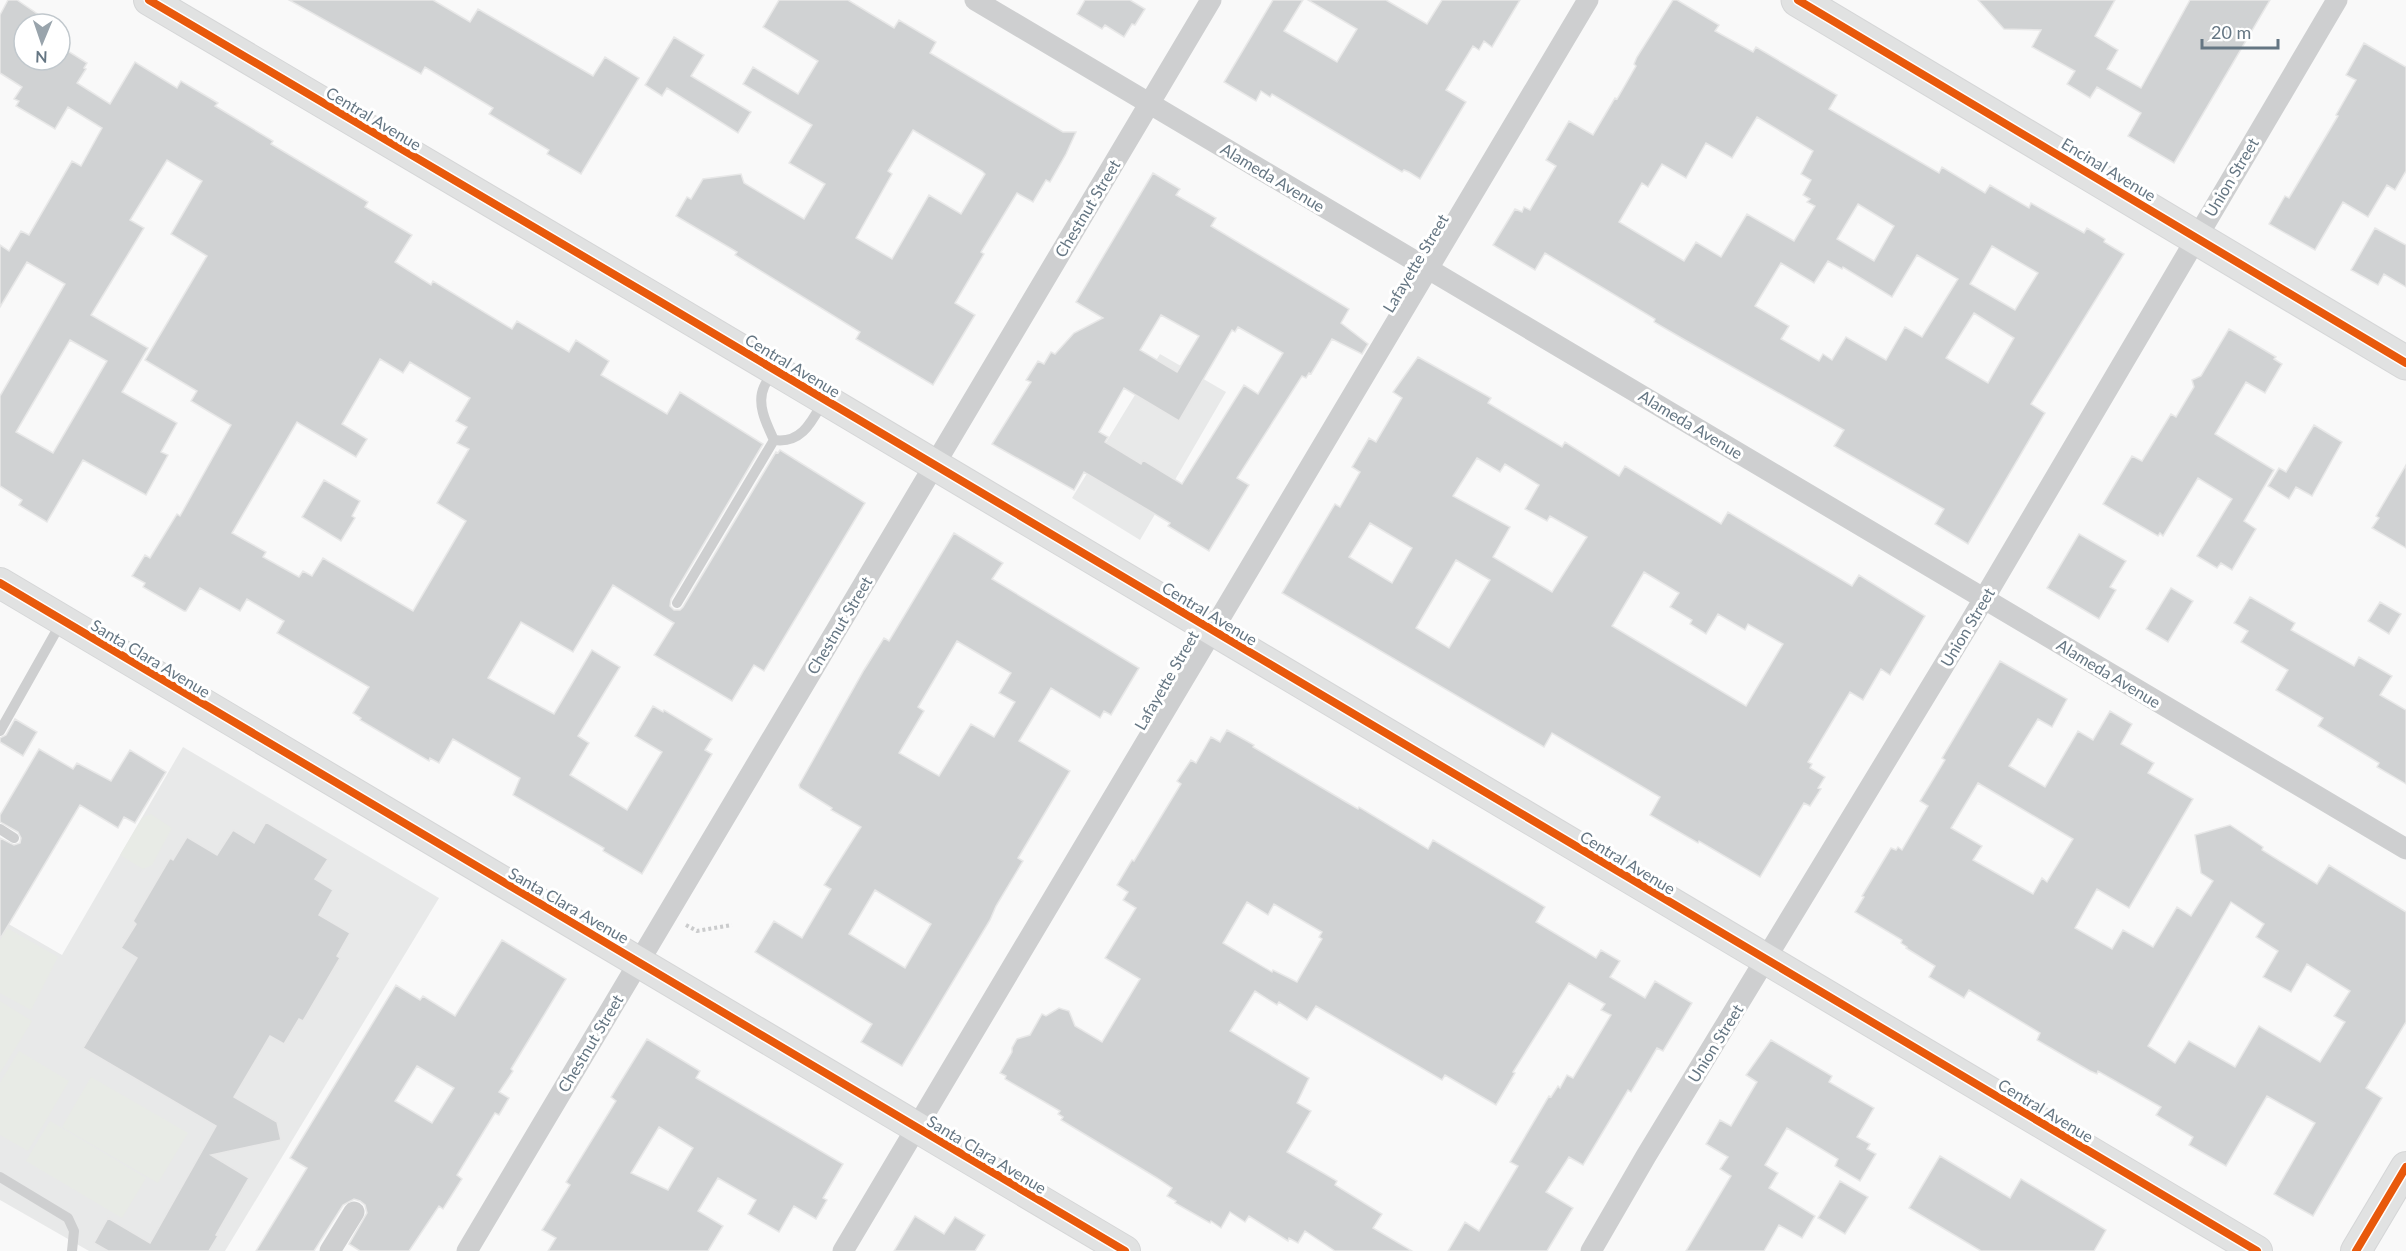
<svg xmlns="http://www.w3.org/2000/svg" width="2406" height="1251" font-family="Lato,sans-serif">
<rect width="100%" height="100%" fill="#f9f9f9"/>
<!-- built -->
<path fill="#e8e9e9" d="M1160 354 1226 392 1140 540 1072 498Z
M183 747 439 898 225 1251H89L0 1200V919L62 955Z"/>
<!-- green -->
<path fill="#e8ebe6" d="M151 814 172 828 152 865 143 869 120 855 142 818Z
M0 924 58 957 31 1010 0 993Z
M0 1001 32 1021 0 1073Z
M19 1051 69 1081 28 1151 0 1135V1083Z
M91 1077 188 1133 158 1183 62 1127Z
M50 1121 146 1178 122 1218 26 1161Z"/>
<!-- building -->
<path fill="#d0d2d3" stroke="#e8e8e8" stroke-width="1.5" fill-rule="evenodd" d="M8 0H17L42 17 38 24H24V60H60V46L87 63 84 68 86 69 77 83 110 104 135 62 177 88 181 81 218 103 215 106 273 141 271 144 368 202 365 207 412 235 395 262 431 285 433 281 512 329 517 321 569 352 576 340 609 361 601 375 667 414 680 392 763 444 671 599 670 606 674 610H680L683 607 776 452 778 453 780 450 865 503 764 671 754 665 732 701 654 655 674 623 613 585 573 652 521 622 488 678 554 714 592 650 620 667 578 736 589 743 570 775 627 810 662 752 635 736 653 706 663 712 664 710 712 739 705 750 712 754 642 874 603 851 604 848 513 795 520 778 453 739 439 763 430 758 429 761 360 720 361 718 353 713 369 687 277 633 284 621 247 599 240 611 200 588 186 611H184L143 587 145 583 132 576 145 555 150 558 177 514 180 516 231 425 191 401 197 391 145 360 207 256 171 234 202 181 167 160 130 220 144 228 91 315 148 348 122 392 177 423 161 452 168 455 146 495 83 460 47 522 19 505 22 500 0 486V396L65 284 27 262 0 307V245L9 251 21 231 29 235 72 161 81 166 102 128 68 107 55 129 16 106 19 101 14 99 22 87 0 73V15ZM70 340 107 361 53 453 16 432ZM380 359 403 373 410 362 470 398 456 421 467 427 457 443 469 449 437 503 466 521 413 611 323 558 312 576 303 571 299 577 263 557 266 552 232 533 297 422 356 457 367 439 342 424Z
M289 0H433L470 22 478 9 593 76 605 57 639 78 581 174 547 154 549 150 489 114 493 108 425 67 421 74Z
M779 0H848L894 28 899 20 936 42 930 53 1063 132H1076L1066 154 1050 182 1046 180 1033 202 1017 193 981 252 984 254 955 303 975 315 933 385 856 339 860 332 735 255 737 252 676 216 687 197 691 199 703 179 741 174 744 183 804 219 825 184 789 163 812 125 743 84 753 67 798 94 818 61 763 27ZM913 130 982 171 985 174 961 214 929 195 892 259 856 238 892 174 888 171Z
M1085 0H1130L1145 9 1135 25 1132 24 1124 37 1105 25 1102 29 1077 14Z
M1273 0H1303L1284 31 1337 62 1357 29 1308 0H1386L1427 24 1442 0H1520L1492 47 1484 41 1479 50 1473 46 1446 90 1466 102 1420 179 1409 172 1404 170 1402 172 1272 94 1270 97 1261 91 1256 101 1224 82Z
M1673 0H1677L1719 25 1715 31 1753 52 1756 47 1837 95 1829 109 1939 173 1942 167 1985 193 1990 185 2029 208 2031 203 2084 233 2087 228 2105 239 2104 242 2124 254 2031 404 2045 413 1968 544 1935 524 1944 509 1834 446 1844 430 1685 340 1654 322 1655 319 1545 253 1535 270 1493 245 1515 209 1522 212 1524 207 1530 210 1556 166 1546 160 1569 121 1593 135 1615 98 1617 99 1636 66 1634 64 1637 57ZM1757 117 1813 151 1801 174 1811 180 1803 195 1810 199 1807 202 1815 206 1794 241 1747 214 1721 257 1696 242 1684 261 1619 222 1642 183 1648 187 1662 164 1686 178 1706 143 1732 158ZM1858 204 1894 226 1874 261 1837 239ZM1992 246 2038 273 2015 310 1970 284ZM1917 255 1958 279 1922 337 1905 327 1886 360 1846 337 1832 360 1823 354 1819 361 1781 339 1789 326 1755 306 1781 263 1814 283 1828 261 1842 269 1843 267 1892 297ZM1974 313 2014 338 1988 383 1946 358Z
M1978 0H2115L2095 36 2118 50 2107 69 2141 88 2190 0H2270L2174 163 2128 136 2141 113 2097 87 2090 98 2067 84 2075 71 2032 47 2041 30 2004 29Z
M674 37 704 55 691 76 751 112 738 133 667 88 662 96 645 85Z
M2364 43 2406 67V171L2395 190 2387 185 2368 217 2343 202 2315 250 2269 224 2285 196 2289 198 2338 116 2336 115 2356 80 2346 75Z
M1153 173 1180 189 1176 195 1216 218 1211 226 1349 309 1341 323 1368 344 1362 354 1332 339 1311 374 1309 373 1306 378 1302 376 1237 478 1249 485 1209 551 1168 526 1170 523 1084 472 1074 490 992 444 1031 382 1026 380 1038 361 1044 364 1051 352 1055 354 1074 333 1103 318 1076 302ZM1161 315 1199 336 1177 372 1140 350ZM1238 327 1283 353 1258 394 1244 385 1182 484 1143 460 1141 464 1105 442 1108 437 1099 432 1124 388 1179 421 1232 330 1235 332Z
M2375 228 2406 245V287L2384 274 2378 285 2351 270Z
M2229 329 2276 357 2274 359 2282 364 2265 393 2246 382 2215 434 2274 470 2244 521 2256 529 2232 570 2221 563 2217 568 2197 556 2232 499 2198 478 2163 536 2160 533 2158 536 2103 504 2132 456 2142 461 2171 414 2176 417 2194 387 2192 380 2201 376Z
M1418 357 1491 398 1488 403 1562 447 1565 442 1619 476 1625 466 1721 524 1728 512 1852 586 1859 575 1925 616 1890 675 1881 669 1863 700 1850 692 1808 762 1812 764 1810 768 1825 777 1818 788 1821 789 1810 806 1804 803 1760 877 1699 841 1698 843 1650 815 1660 797 1552 733 1544 747 1282 593 1335 504 1340 507 1360 472 1352 467 1369 438 1376 442 1402 398 1393 392ZM1477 458 1500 472 1505 464 1539 485 1525 509 1547 521 1550 516 1587 537 1552 592 1493 557 1510 527 1453 496ZM1370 523 1412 548 1392 583 1349 557ZM1456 560 1490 580 1449 648 1416 628ZM1644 572 1679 593 1670 607 1692 620 1690 624 1706 634 1718 614 1745 630 1748 624 1783 644 1746 706 1612 626Z
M2314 425 2342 442 2312 496 2296 487 2289 499 2268 486 2279 468 2286 472Z
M2406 465V548L2372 528 2379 518 2376 516Z
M324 480 360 501 352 516 355 518 341 541 302 517Z
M954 533 1003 563 992 579 1139 668 1111 715 1104 711 1100 718 1051 688 1019 741 1070 771 1018 858 1023 861 996 906 990 920 902 1066 861 1042 872 1024 755 952 774 921 802 938 831 889 824 885 861 827 831 810 832 808 800 788 799 785 864 670 884 638 889 641ZM957 641 1011 673 999 693 1015 702 994 737 971 724 939 776 899 753 924 711 918 707ZM875 890 931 924 905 968 849 934Z
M2079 534 2126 561 2110 587 2116 590 2099 619 2047 588Z
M2171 588 2193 601 2168 642 2146 629Z
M2250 597 2295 623 2291 630 2354 666 2359 657 2392 676 2380 695 2406 710V784L2377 767 2379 763 2318 726 2323 718 2276 690 2288 670 2241 642 2248 631 2234 623Z
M2380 602 2401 614 2389 634 2368 621Z
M2000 661 2067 699 2052 727 2038 719 2009 766 2045 787 2078 731 2093 740 2110 711 2132 724 2121 744 2154 763 2148 773 2193 799 2129 908 2097 889 2075 928 2112 949 2123 930 2153 947 2177 907 2191 916 2213 881 2201 873 2195 835 2230 825 2263 847 2262 850 2317 884 2329 865 2406 912V1022L2366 1088 2382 1098 2313 1216 2274 1194 2315 1123 2267 1096 2226 1166 2189 1145 2193 1137 2156 1115 2161 1107 2098 1071 2097 1074 2090 1071 2037 1040 2040 1033 1969 990 1964 998 1929 977 1935 966 1906 948 1907 947 1901 943 1902 940 1855 912 1864 897 1862 896 1891 848 1896 850 1898 847 1902 850 1928 806 1920 801 1945 760 1942 758ZM1978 783 2073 839 2047 882 2042 878 2033 894 1973 860 1982 846 1951 828ZM2231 902 2264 924 2256 937 2278 951 2263 977 2291 992 2307 964 2350 991 2334 1016 2345 1022 2320 1062 2259 1026 2235 1067 2189 1041 2175 1063 2148 1046Z
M15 719 37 732 23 756 0 742V738L6 735Z
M1227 730 1254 745 1253 747 1346 802 1358 809 1359 807 1428 849 1433 840 1545 907 1536 922 1596 958 1601 950 1620 961 1610 977 1645 998 1655 981 1692 1003 1663 1051 1657 1048 1631 1092 1628 1090 1583 1165 1569 1157 1546 1192 1573 1208 1547 1251H1448L1465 1222 1479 1231 1518 1166 1510 1162 1549 1096 1551 1097 1558 1086 1560 1088 1567 1075 1573 1078 1611 1015 1601 1010 1605 1004 1569 983 1513 1072 1515 1073 1496 1105 1445 1075 1442 1080 1316 1006 1307 1020 1279 1002 1277 1005 1255 991 1230 1031 1309 1078 1297 1103 1311 1111 1287 1152 1337 1181 1335 1185 1382 1214 1373 1228 1412 1251H1335L1305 1231 1298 1243 1289 1238 1288 1241 1249 1216 1245 1222 1230 1212 1221 1228 1211 1221 1210 1223 1175 1203 1176 1201 1167 1196 1172 1188 1157 1178 1061 1120 1063 1117 1058 1114 1060 1111 1005 1079 1006 1076 1000 1073 1012 1052V1048L1017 1039 1030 1035 1042 1014 1046 1016 1059 1008 1069 1011 1075 1026 1102 1042 1140 979 1105 958 1136 908 1123 900 1128 892 1117 885 1132 860 1134 861 1181 784 1177 781 1191 760 1196 763 1211 737 1220 742ZM1247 902 1268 915 1274 904 1322 932 1319 937 1322 939 1297 982 1273 970 1272 972 1223 943Z
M39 749 73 769 77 763 111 781 130 750 166 772 135 823 124 817 118 828 80 805 0 939V838L14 845 20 843 21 838 18 832 0 822V815Z
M266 822 328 859 315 879 333 890 319 915 350 933 337 956 340 958 303 1021 299 1019 284 1044 270 1036 234 1097 277 1122 281 1140 211 1155 249 1178 216 1235 218 1236 209 1251H108L94 1243 108 1218 150 1243 216 1126 83 1048 137 958 121 948 136 924 133 921 170 858 173 860 187 837 217 855 233 830 254 843Z
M502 940 566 979 511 1069 513 1071 499 1092 509 1098 499 1115 495 1113 457 1175 462 1179 443 1209 439 1206 409 1251H360L349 1244 367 1213 365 1205 360 1201 354 1199 343 1205 314 1251H256L307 1168 290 1158 396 985 420 1000 423 996 455 1016ZM417 1066 454 1088 432 1123 395 1101Z
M647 1039 700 1071 696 1078 843 1164 823 1198 827 1200 816 1219 794 1206 779 1232 748 1214 756 1200 718 1178 698 1211 723 1226 708 1251H548L556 1238 542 1230 570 1185 566 1182 616 1101 611 1097ZM659 1127 693 1148 668 1190 631 1173Z
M1771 1040 1832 1076 1829 1082 1874 1108 1857 1137 1870 1144 1867 1149 1876 1154 1860 1181 1835 1166 1838 1159 1787 1128 1765 1165 1778 1173 1769 1188 1815 1216 1802 1238 1779 1225 1764 1251H1686L1731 1176 1720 1169 1728 1157 1706 1144 1720 1120 1731 1126 1757 1082 1746 1075Z
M1940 1156 2010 1198 2021 1179 2106 1230 2094 1251H1981L1909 1208Z
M1840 1181 1868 1197 1845 1234 1818 1218Z
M915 1216 944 1234 955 1217 985 1235 975 1251H894Z"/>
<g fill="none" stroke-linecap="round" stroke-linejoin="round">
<!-- secondary casing -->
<g stroke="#d5d6d7" stroke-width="32">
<path id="secondary" d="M149 0 659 301 2257 1251
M0 583 1125 1251
M2356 1251 2406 1167"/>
</g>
<!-- primary casing -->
<g stroke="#d5d6d7" stroke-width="35">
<path id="primary" d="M1798 0 2406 363"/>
</g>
<!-- path -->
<path stroke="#cbcccd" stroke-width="4" stroke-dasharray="3 3" stroke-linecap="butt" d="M686 925 697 931 732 925"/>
<!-- lane -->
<path stroke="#cecfd0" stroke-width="10" d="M774 440C767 425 756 404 764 387 766 381 772 376 776 371
M677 603 774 440C802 444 812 421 824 400
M0 731 62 621
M0 829 14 838
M0 1177 68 1218 74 1231 72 1251"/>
<!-- street -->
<path stroke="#cecfd0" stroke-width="21" d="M975 0 2406 849
M330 1251 354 1212
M467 1251 1211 0
M843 1251 1588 0
M1591 1251 1646 1156 1969 624 2337 0"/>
<!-- secondary -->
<use href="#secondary" stroke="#e1e2e2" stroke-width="30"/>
<!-- primary -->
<use href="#primary" stroke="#e1e2e2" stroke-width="33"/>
<!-- cycleway casing -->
<g stroke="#fff" stroke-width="11">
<path id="cycleway" d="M149 0 659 301 2257 1251
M1798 0 2406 363
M0 583 1125 1251
M2356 1251 2406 1167"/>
</g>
<!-- cycleway -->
<use href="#cycleway" stroke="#e8590c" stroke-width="8"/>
</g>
<g text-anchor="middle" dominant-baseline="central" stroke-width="6" stroke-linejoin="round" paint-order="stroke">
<!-- street labels -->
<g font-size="16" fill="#657683" stroke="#fff">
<text transform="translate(374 118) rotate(31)">Central Avenue</text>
<text transform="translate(2109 169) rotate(31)">Encinal Avenue</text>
<text transform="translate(1273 177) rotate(31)">Alameda Avenue</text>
<text transform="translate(2231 177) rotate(-59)">Union Street</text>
<text transform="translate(1087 208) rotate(-59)">Chestnut Street</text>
<text transform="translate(1415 263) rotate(-59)">Lafayette Street</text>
<text transform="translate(793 365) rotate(31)">Central Avenue</text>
<text transform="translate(1691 424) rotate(31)">Alameda Avenue</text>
<text transform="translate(1210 613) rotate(31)">Central Avenue</text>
<text transform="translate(839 625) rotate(-59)">Chestnut Street</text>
<text transform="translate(1967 627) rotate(-59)">Union Street</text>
<text transform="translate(151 658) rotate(31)">Santa Clara Avenue</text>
<text transform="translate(2109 673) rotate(31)">Alameda Avenue</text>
<text transform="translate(1166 680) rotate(-60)">Lafayette Street</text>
<text transform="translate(1628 862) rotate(31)">Central Avenue</text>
<text transform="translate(569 905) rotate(30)">Santa Clara Avenue</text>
<text transform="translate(590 1043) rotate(-59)">Chestnut Street</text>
<text transform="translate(1715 1043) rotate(-58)">Union Street</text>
<text transform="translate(2046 1110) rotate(31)">Central Avenue</text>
<text transform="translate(987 1154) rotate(31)">Santa Clara Avenue</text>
</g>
</g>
<!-- north arrow -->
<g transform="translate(42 42) rotate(182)"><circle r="28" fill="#ffffff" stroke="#c1c8cd" stroke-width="1.5"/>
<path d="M0-4.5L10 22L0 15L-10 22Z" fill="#99a4ac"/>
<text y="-9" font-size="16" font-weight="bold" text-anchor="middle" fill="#657683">N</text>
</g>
<!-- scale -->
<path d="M2202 39v9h76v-9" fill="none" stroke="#657683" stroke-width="3"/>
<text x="2211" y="39" font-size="18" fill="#657683" stroke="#ffffff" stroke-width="4.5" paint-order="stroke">20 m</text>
</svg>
